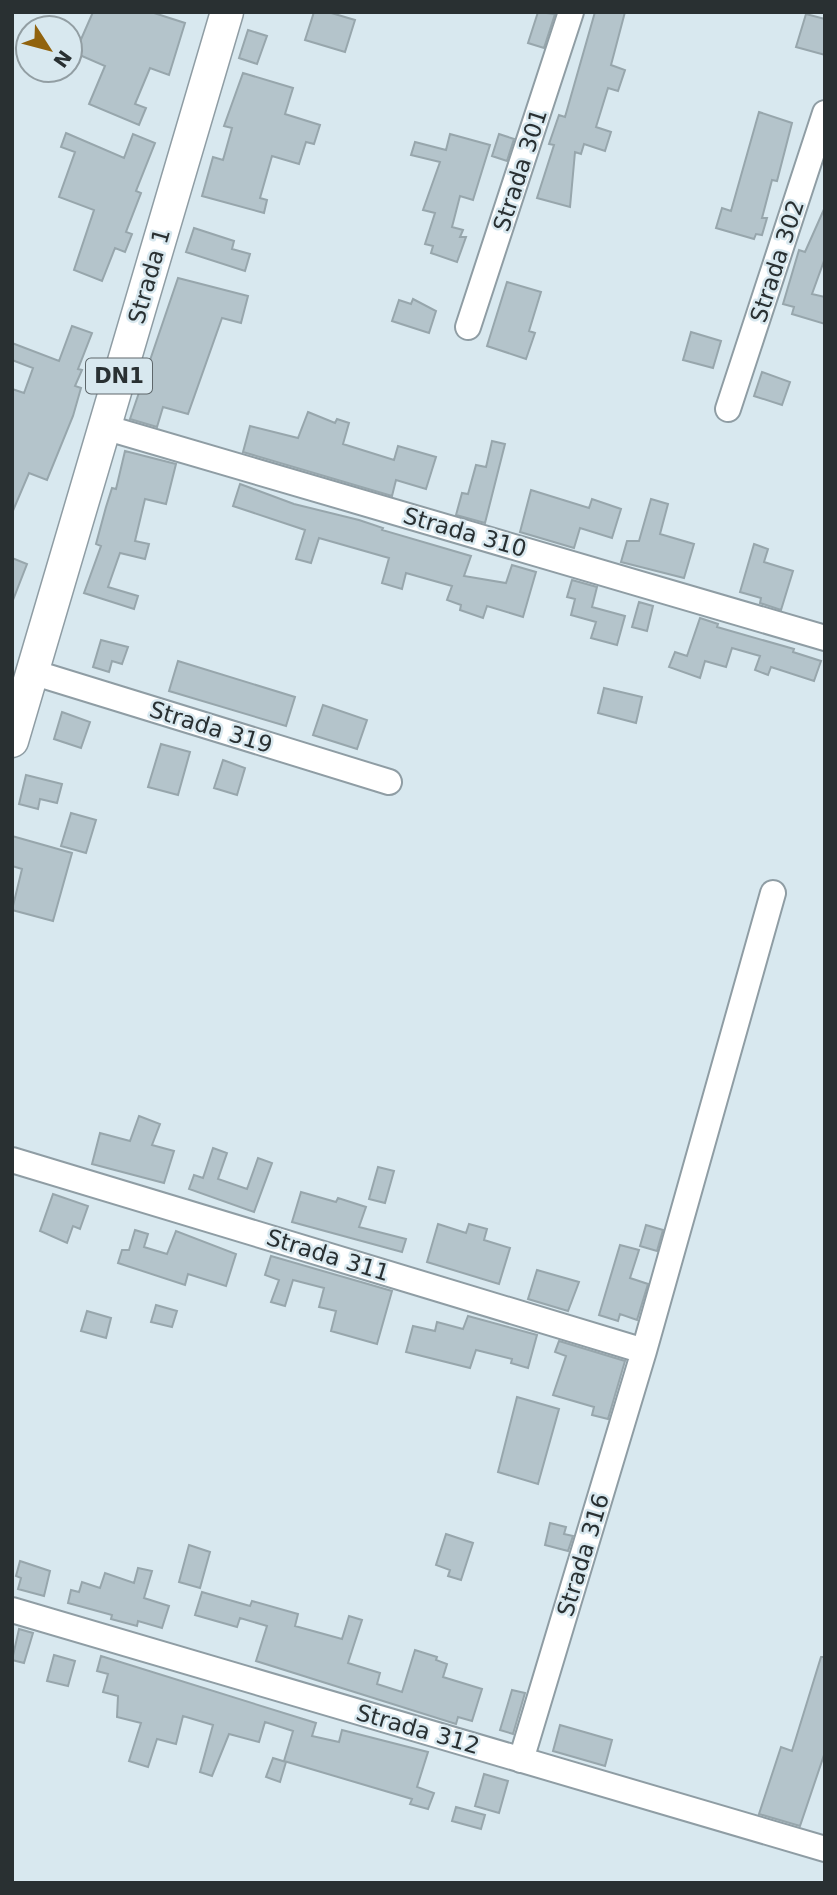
<svg xmlns="http://www.w3.org/2000/svg" width="837" height="1895" font-family="'DejaVu Sans',sans-serif">
<rect width="100%" height="100%" fill="#d8e8ef"/>
<!-- building -->
<path fill="#b4c4cb" stroke="#97a6ac" stroke-width="2" d="M93 12H151L185 23 169 75 150 68 135 104 146 108 139 125 89 104 105 66 75 53Z
M314 12H328L355 20 345 52 305 40Z
M538 12 555 14 544 48 528 43Z
M595 12H625L611 65 625 70 618 91 608 88 596 127 611 132 605 151 584 144 581 154 575 152 570 207 537 198 554 145 549 144 559 115 565 117Z
M806 14 825 19V55L796 47Z
M248 30 267 36 257 64 239 58Z
M243 73 293 88 285 114 320 125 314 144 306 142 299 164 272 156 260 198 267 200 264 213 202 196 213 157 223 160 232 128 224 126Z
M759 112 792 123 777 181 772 180 762 218H767L762 235 756 234 754 239 716 228 722 208 731 211Z
M66 133 124 158 133 134 155 143 136 191 141 193 126 232 132 234 125 252 115 248 102 281 74 270 94 210 59 197 75 152 61 147Z
M450 134 490 145 473 200 460 196 452 227 463 230 460 237H466L457 262 431 253 433 246 425 244 435 213 423 210 440 162 411 155 415 142 446 150Z
M499 134 514 139 507 161 492 156Z
M825 207V258L812 294 825 297V324L792 314 794 307 783 304 799 250 805 252Z
M194 228 234 241 232 249 250 254 245 271 186 252Z
M178 278 248 296 241 323 222 318 188 414 163 407 157 427 130 419Z
M507 282 541 292 529 331 535 333 526 359 487 346Z
M413 299 436 311 429 333 392 321 399 300 411 304Z
M72 326 92 333 78 369 82 370 75 386 81 388 73 416 47 480 29 473 12 513V389L24 393 33 368 12 360V343L59 361Z
M691 332 721 341 713 368 683 360Z
M762 372 790 382 782 405 754 396Z
M308 412 335 423 337 419 349 423 343 444 394 460 398 446 436 457 426 489 396 480 392 496 243 452 250 426 298 438Z
M492 441 505 444 485 523 456 515 462 493 468 494 476 465 486 467Z
M125 451 176 464 166 504 145 499 135 541 149 544 145 559 120 553 108 587 138 596 134 609 84 593 101 546 96 544 106 507 112 488 116 489Z
M240 484 294 504 359 520 383 528 382 530 471 556 464 576 506 583 512 565 536 572 523 617 487 606 483 618 460 610 461 605 447 600 452 586 406 573 402 589 382 583 389 558 319 538 311 563 296 559 305 530 233 506Z
M531 490 589 508 592 499 621 509 612 538 580 528 574 548 520 532Z
M651 499 668 504 660 534 694 544 684 578 621 562 627 541H639Z
M754 544 768 549 764 562 793 571 781 610 760 603 761 598 740 592Z
M12 558 27 564 13 600H12Z
M572 580 597 587 592 607 625 616 617 645 591 638 596 622 571 615 575 599 567 597Z
M639 602 653 606 647 631 632 627Z
M700 618 718 624 717 627 794 649 793 652 821 661 814 681 771 667 768 675 755 670 760 656 732 648 726 667 705 661 700 678 669 667 675 652 687 656Z
M101 640 128 647 122 664 112 661 109 672 93 667Z
M178 661 295 697 286 726 169 691Z
M604 688 642 697 636 723 598 713Z
M323 705 367 720 357 749 313 735Z
M62 712 90 722 81 748 54 739Z
M161 744 190 752 178 795 148 787Z
M223 760 245 768 237 795 214 788Z
M26 775 62 784 57 803 40 799 38 809 19 804Z
M71 813 96 820 86 853 61 846Z
M12 836 72 853 53 921 12 910 22 869 12 866Z
M139 1116 160 1124 152 1145 174 1151 164 1183 92 1164 100 1133 130 1141Z
M213 1148 227 1153 218 1179 247 1189 258 1158 272 1163 254 1212 189 1189 194 1175 203 1178Z
M378 1167 394 1171 385 1203 369 1199Z
M301 1192 336 1202 338 1198 366 1207 359 1227 406 1239 402 1252 292 1222Z
M53 1194 88 1206 80 1229 73 1226 67 1243 40 1231Z
M438 1224 466 1233 469 1224 487 1229 484 1240 510 1248 499 1284 427 1262Z
M646 1225 663 1230 657 1251 640 1246Z
M135 1230 148 1234 144 1247 167 1254 176 1231 236 1254 226 1286 188 1274 185 1285 118 1263 122 1250H129Z
M620 1245 639 1250 630 1278 648 1284 637 1320 620 1314 618 1321 599 1315Z
M271 1256 392 1291 377 1344 331 1331 336 1311 319 1307 324 1288 293 1280 285 1306 271 1302 279 1280 265 1275Z
M537 1270 579 1282 568 1311 528 1299Z
M156 1305 177 1311 172 1327 151 1322Z
M87 1311 111 1318 106 1338 81 1331Z
M468 1316 537 1335 528 1368 511 1363 512 1359 476 1350 470 1368 406 1352 413 1326 435 1331 437 1322 463 1329Z
M559 1341 625 1361 608 1419 592 1415 594 1407 553 1395 566 1356 555 1352Z
M517 1397 559 1409 538 1484 498 1472Z
M550 1523 566 1527 564 1534 573 1536 568 1551 545 1545Z
M446 1534 473 1543 461 1580 448 1576 450 1570 436 1565Z
M189 1545 210 1552 200 1588 179 1582Z
M20 1561 50 1571 44 1596 18 1589 21 1578 16 1576Z
M138 1568 152 1571 144 1598 169 1606 162 1628 138 1621 137 1626 111 1619 112 1615 68 1603 71 1590 79 1592 82 1582 100 1588 105 1573 134 1583Z
M202 1592 250 1606 252 1601 298 1614 295 1626 342 1639 349 1616 362 1620 348 1663 380 1673 377 1684 402 1692 415 1650 437 1657 436 1660 447 1664 443 1677 482 1689 472 1721 458 1717 456 1724 256 1661 267 1626 240 1618 237 1627 195 1615Z
M19 1629 33 1633 24 1663 12 1660Z
M54 1655 75 1661 68 1686 47 1681Z
M101 1656 316 1723 312 1736 339 1742 342 1730 428 1752 417 1787 434 1793 428 1809 410 1804 412 1799 284 1761 293 1731 265 1722 259 1742 229 1734 212 1776 200 1772 213 1725 183 1716 176 1744 157 1739 148 1767 129 1761 141 1723 117 1717 118 1696 103 1692 108 1674 97 1671Z
M821 1657H825V1752L800 1826 759 1814 781 1747 792 1751Z
M512 1690 525 1693 513 1734 500 1730Z
M560 1725 612 1740 605 1766 553 1751Z
M273 1758 286 1762 280 1782 266 1777Z
M484 1774 508 1781 499 1813 475 1806Z
M456 1807 485 1815 481 1829 452 1821Z"/>
<g fill="none" stroke-linecap="round" stroke-linejoin="round">
<!-- minor casing -->
<g stroke="#8f9da4" stroke-width="28">
<path id="minor" d="M468 327 571 12
M728 409 825 113
M104 427 825 638
M32 672 389 782
M12 1160 644 1351
M12 1610 825 1849
M521 1760 644 1351 773 893"/>
</g>
<!-- major casing -->
<g stroke="#8f9da4" stroke-width="35">
<path id="major" d="M12 741 227 12"/>
</g>
<!-- minor -->
<use href="#minor" stroke="#fff" stroke-width="24"/>
<!-- major -->
<use href="#major" stroke="#fff" stroke-width="32"/>
</g>
<g text-anchor="middle" dominant-baseline="central" stroke-width="5" stroke-linejoin="round" paint-order="stroke">
<!-- shield labels -->
<rect fill="#d8e8ef" stroke="#5e676b" stroke-width="2" x="86" y="358.5" width="66" height="35" rx="5"/>
<g font-size="21" font-weight="bold" fill="#293032">
<text x="119" y="376">DN1</text>
</g>
<!-- street labels -->
<g font-size="23" fill="#293032" stroke="#d8e8ef">
<text transform="translate(520 170) rotate(-72)">Strada 301</text>
<text transform="translate(777 261) rotate(-72)">Strada 302</text>
<text transform="translate(149 276) rotate(-74)">Strada 1</text>
<text transform="translate(465 532) rotate(16)">Strada 310</text>
<text transform="translate(211 727) rotate(17)">Strada 319</text>
<text transform="translate(328 1255) rotate(17)">Strada 311</text>
<text transform="translate(583 1555) rotate(-73)">Strada 316</text>
<text transform="translate(418 1729) rotate(16)">Strada 312</text>
</g>
</g>
<!-- border -->
<rect width="837" height="1895" fill="none" stroke="#293032" stroke-width="28"/>
<!-- north arrow -->
<g transform="translate(49 49) rotate(126)"><circle r="33" fill="#d8e8ef" stroke="#929ea3" stroke-width="2"/>
<path d="M0-5L12 26L0 18L-12 26Z" fill="#91630e"/>
<text y="-10" font-size="19" font-weight="bold" text-anchor="middle" fill="#293032">N</text>
</g>
</svg>
